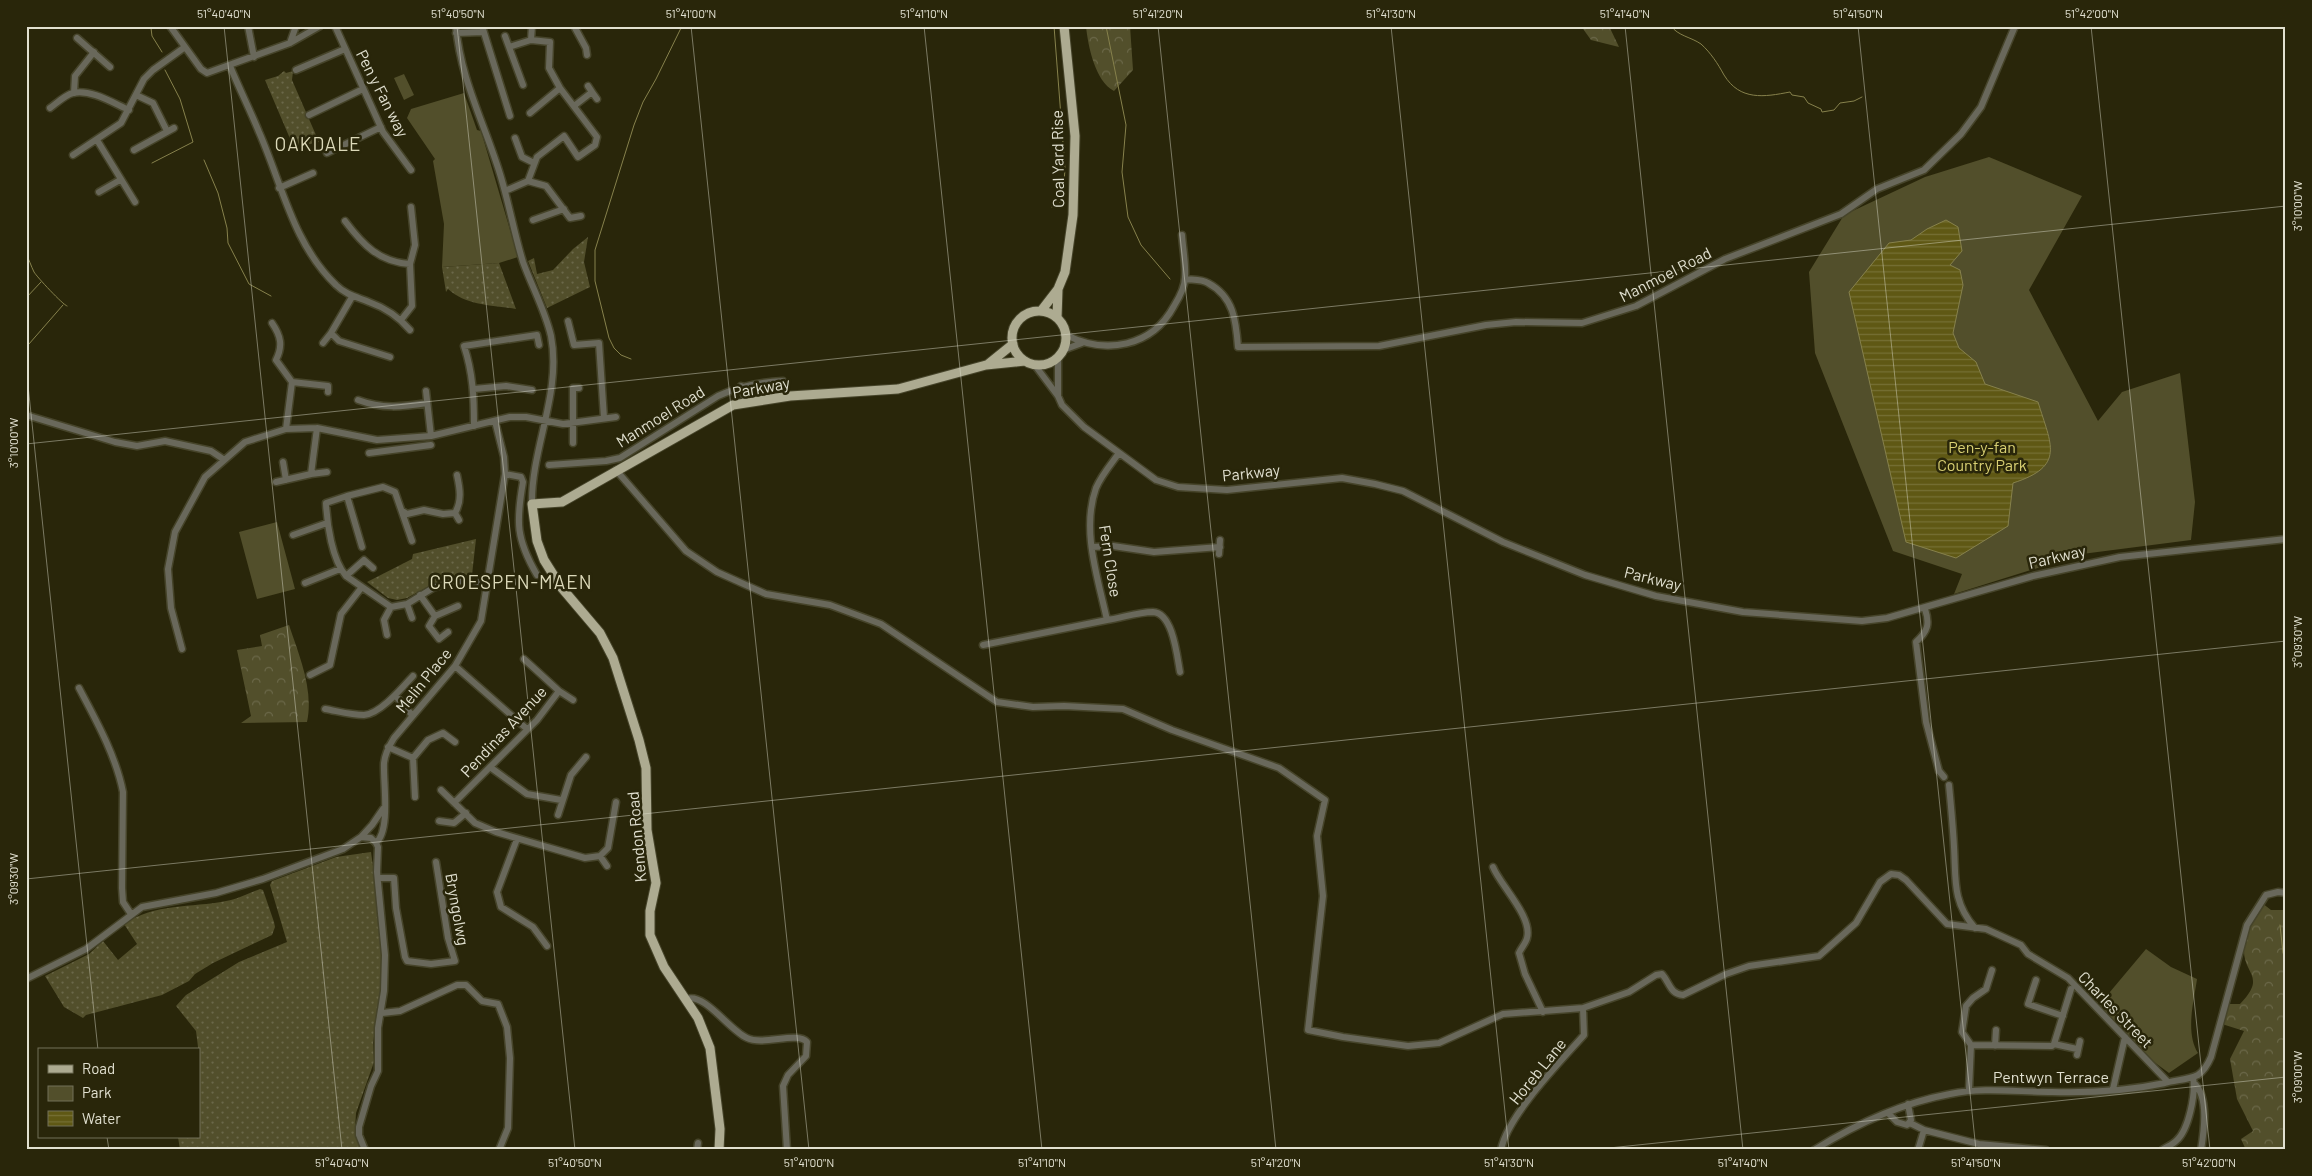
<svg xmlns="http://www.w3.org/2000/svg" width="2312" height="1176" font-family="Barlow,sans-serif">
<defs>
<pattern id="grass-dots" width="8" height="8" patternUnits="userSpaceOnUse" patternTransform="scale(1.25)"><rect width="8" height="8" fill="#524f2b"/><path d="M2 2h.1M6 6h.1" fill="none" stroke="#6b6849" stroke-width="1.8" stroke-linecap="round"/></pattern>
<pattern id="forest-crowns" width="20" height="18" patternUnits="userSpaceOnUse" patternTransform="scale(1.25)"><rect width="20" height="18" fill="#524f2b"/><path d="M2 6a3 3 0 1 1 6 0M12 15a3 3 0 1 1 6 0" fill="none" stroke="#6b6849"/></pattern>
<pattern id="water-rules" width="6" height="5" patternUnits="userSpaceOnUse" patternTransform="scale(1.25)"><rect width="6" height="5" fill="#5f5814"/><path d="M0 2.5h6" fill="none" stroke="#767035"/></pattern>
</defs>
<rect width="100%" height="100%" fill="#29260a"/>
<!-- grass -->
<path fill="url(#grass-dots)" d="M284 71 286 73 293 71 292 80 319 142 294 148 265 80 278 76Z
M588 237 584 262 590 287 547 308 528 261 534 258 537 274 553 270 573 249Z
M499 263 516 309C492 305 467 306 448 289L446 292 442 267Z
M476 539 472 575 448 576 407 598 397 600 388 598 367 582 412 559 413 554Z
M371 852 381 923 382 982 373 1043 374 1062 356 1113 355 1129 360 1150H180L178 1137H199L200 1063 196 1031 176 1006 186 995 239 962 287 942 270 885 272 881 336 857Z
M260 889 263 890 274 922 275 927 272 935 213 963 195 974 189 981 162 995 86 1015 83 1018 64 1007 45 976 89 954 103 941 118 960 137 944 124 924C155 903 191 908 226 901 238 899 249 893 260 889Z"/>
<!-- forest -->
<path fill="url(#forest-crowns)" d="M1086 26H1130L1133 70 1114 91C1095 81 1088 46 1086 26Z
M1581 26H1609L1619 47 1591 40Z
M289 625C299 655 314 690 307 722L241 723 251 716 237 650 262 646 260 635Z
M2262 903 2271 910H2286V1150H2246L2241 1139 2253 1131 2237 1099 2230 1059 2244 1031 2222 1024 2227 1004H2240C2268 975 2242 975 2244 947 2245 932 2255 916 2262 903Z"/>
<!-- green -->
<path fill="#524f2b" d="M404 74 414 95 404 100 394 78Z
M464 93 477 130 481 131 518 257 499 263 442 267 444 224 433 161 435 159 407 118 411 109Z
M1989 157 2082 196 2029 290 2098 421 2122 392 2180 373 2195 502 2191 540 2082 554 1954 594 1962 574 1893 551 1815 353 1809 272 1844 215 1925 177Z
M277 522 295 589 257 599 239 532Z
M2146 949 2171 967 2197 979C2194 1001 2185 1032 2198 1053L2169 1073 2154 1062 2099 1005Z"/>
<!-- water -->
<path fill="url(#water-rules)" stroke="#86814c" d="M1946 220 1958 227 1962 251 1950 265 1960 270 1963 285 1953 333 1959 348 1976 362 1985 384 2038 402C2051 445 2066 466 2013 483L2008 526 1956 558 1906 542 1849 292 1889 243 1911 240 1927 229Z"/>
<g fill="none" stroke-linecap="round" stroke-linejoin="round">
<!-- stream -->
<path stroke="#86814c" stroke-width="1" d="M1106 26 1126 125 1122 172 1128 217 1141 245 1170 279
M1671 26C1678 36 1691 37 1701 44 1711 53 1718 64 1724 75 1740 101 1764 97 1790 92L1792 95 1804 97 1808 103 1821 109 1822 112 1834 110 1840 103 1854 101 1862 97
M151 28 152 36 162 52
M204 160 218 193 227 228 228 243 249 284 271 296
M152 163 193 142 180 99 165 70
M1052 207 1059 205 1063 194 1065 169 1054 26
M26 254C29 259 31 266 34 272 37 277 63 305 67 306
M26 298 41 282
M29 344 63 305
M631 359 621 355 614 348 609 338 595 281V250L634 125 643 102 656 79 682 26
M2280 925 2283 953 2286 959"/>
<!-- minor casing -->
<g stroke="#46442a" stroke-width="9">
<path id="minor" d="M170 26 201 69 207 73 290 43 320 26
M248 26 254 57
M335 26 383 132 411 170
M456 26C460 78 485 125 500 174 509 203 514 233 523 262 532 287 545 310 551 336 562 393 531 448 532 504
M482 26 510 116
M574 26 586 48 587 55
M456 33 483 32
M505 36 509 47
M77 38 110 67
M290 43 296 26
M230 66C239 88 250 110 259 132 282 184 293 244 336 285 346 295 357 297 369 302 386 308 398 316 410 330
M296 70 345 49
M523 85 509 47 531 40
M592 92 597 99
M74 93 75 76 94 52
M136 95 153 103 167 131
M574 106 592 92 588 86
M50 108C57 103 65 95 73 93 91 89 113 103 129 110
M530 113 560 88
M309 115 363 89
M515 138 522 157 534 163
M97 140 135 202
M134 150 174 128
M327 153 381 127
M73 155 121 123 144 79 153 70 185 47
M528 181 546 186 570 218 581 216
M279 188 313 173
M505 191 528 181 537 157 564 136 578 157 595 145 597 137 560 88 549 68 550 42 531 40 532 26
M99 192 120 180
M533 220 564 209
M345 221C363 245 379 262 410 264
M1185 279C1192 280 1202 279 1208 283 1234 297 1236 321 1238 347L1379 346 1486 325 1516 322 1582 323 1636 306 1725 259 1841 214 1877 189 1924 170 1961 134 1981 107 2015 26
M352 297 331 333 339 341 390 357
M401 320 412 306 410 264 415 245 411 207
M568 321 574 345 599 343 604 418
M272 323C281 336 283 346 276 360L292 382 286 429
M1066 335C1106 355 1152 347 1174 306 1179 298 1185 287 1185 277 1186 264 1183 249 1182 235
M323 343 331 333
M1063 350 1082 343
M1058 357V396
M1034 364 1058 396 1062 405 1084 427 1156 480 1178 487 1227 490 1342 478 1375 484 1403 491 1503 542 1585 575 1656 596 1743 612 1862 621 1887 618 2033 576 2120 557 2286 539
M292 382 328 386V392
M741 386 747 403
M474 389 506 386 532 390
M426 391 431 436
M358 400C382 409 402 407 427 403
M26 415 115 442 137 446 165 441 211 451 223 459
M474 426C474 398 473 373 464 346L537 335 539 345
M573 443V388H579
M369 453 431 445
M283 462 286 480
M549 465 606 461 620 458 718 396C739 386 759 382 783 381
M616 470 686 551 717 572 766 594 830 605 881 624 997 702 1033 707 1064 706 1123 709 1172 730 1279 768 1325 800 1317 836 1323 896 1308 1030 1343 1037 1408 1046 1439 1043 1503 1014 1583 1008 1629 992 1656 975 1662 974C1670 983 1670 994 1683 995L1726 974 1749 966 1819 956 1856 923 1880 882 1891 874 1899 875 1906 880 1947 924 1986 929 2021 945 2028 954 2068 978 2168 1082
M311 474 327 472
M505 474 521 477 523 482C516 522 516 539 537 575
M276 482 311 474 317 428
M347 496 326 503C327 524 332 560 346 576L391 607 407 604 433 588 453 581H471L488 584
M404 512 407 514 424 510 443 514 455 513C462 501 460 489 457 475
M455 513 459 520
M293 535 327 523
M362 547 347 496 383 487 395 492 412 541
M1092 547 1113 546 1154 552 1220 547
M1219 554 1220 540
M346 576 364 560 373 568
M305 583 340 569
M420 595 435 616 458 606
M407 604 412 618
M1925 609C1930 624 1928 631 1916 642L1926 722 1939 771 1944 777
M435 616 429 626 439 639 448 632
M1107 620C1121 618 1138 612 1153 612 1173 613 1177 656 1180 672
M387 635 384 620 391 607
M983 645 1107 620C1098 578 1081 530 1096 488 1101 476 1111 464 1119 453
M182 649 171 608 168 569 175 532 205 477 245 442 286 429 317 428 377 440 431 436 510 417H526L563 424 616 417
M455 666 527 729
M310 675 330 665 341 614 362 587
M79 688C96 720 116 756 123 792L122 888 123 902 131 914
M559 691 573 700
M395 695 412 715
M325 709C337 711 351 715 364 715 380 714 402 688 413 676
M388 747 413 758 428 740 443 733 455 742
M413 758 415 797
M490 767 527 794 561 800
M1949 785C1951 806 1953 827 1954 847 1956 879 1952 902 1975 928
M441 790 475 823 496 832 585 858 600 856 607 866
M454 803 537 720 559 691 524 659
M558 815 571 775 586 757
M439 821 454 823 466 813
M361 837 371 838 376 843
M517 839 497 892 501 907 533 927 547 946
M600 856 608 848 616 802
M1493 867C1500 885 1533 917 1527 938 1526 943 1521 948 1519 953L1525 974 1543 1012
M378 878H394L396 908 405 957 407 961 431 964 455 961 448 938 436 862
M26 979 86 949 142 907 216 893 263 879 343 849 361 837 372 825 383 809
M2036 980 2028 1004 2063 1016
M687 999C705 993 729 1030 747 1038 764 1046 797 1031 807 1042L806 1056 788 1075 783 1086 787 1150
M382 1013 400 1011 457 985H466L482 1001 498 1004 507 1027 510 1058 508 1128 499 1150
M2054 1044 2077 1049
M1971 1045 1962 1032 1966 1006 1973 998 1986 989 1992 970
M1995 1046 1996 1030
M2077 1055 2080 1041
M2194 1083C2209 1097 2204 1131 2201 1150
M2113 1089 2125 1037
M1969 1090 1971 1045 2052 1046 2054 1044 2071 989
M1888 1113 1897 1122 1907 1125 1911 1120 1908 1104
M1910 1123 1924 1130 1979 1144 2046 1150
M365 1150 359 1135V1127L371 1086 378 1071V1028L384 991 385 955 377 872 378 847 376 843C391 830 383 782 384 763 385 753 389 746 394 738L455 666 481 621 505 474 504 457 495 421
M697 1150 698 1143
M1501 1150C1507 1116 1561 1061 1584 1035L1583 1008
M1814 1150C1856 1124 1901 1103 1950 1094 1984 1087 2017 1092 2052 1092 2089 1093 2128 1091 2165 1083 2175 1080 2188 1080 2198 1075 2205 1070 2208 1064 2211 1057L2247 925 2266 895 2278 892 2286 893
M1918 1150 1924 1130
M2162 1150C2166 1147 2172 1145 2176 1141 2189 1130 2196 1093 2193 1077"/>
</g>
<!-- major casing -->
<g stroke="#46442a" stroke-width="11">
<path id="major" d="M1041 311 1058 289
M1012 338a27 27 0 1 1 54 0a27 27 0 1 1-54 0Z
M1057 318 1058 289 1065 272 1073 215 1075 136 1064 26
M987 365 1013 344
M719 1150 720 1129 710 1048 698 1018 664 967 650 935V911L656 883 647 830 646 768 639 740 613 658 600 633 561 587 544 560 537 541 532 504 562 502 733 405 790 396 898 389 986 365 1025 361"/>
</g>
<!-- minor -->
<use href="#minor" stroke="#69685b" stroke-width="6"/>
<!-- major -->
<use href="#major" stroke="#adab91" stroke-width="9"/>
</g>
<!-- ticks -->
<path fill="none" stroke="#e1e0d0" stroke-width="1" stroke-opacity="0.45" d="M224 26 342 1150M457 26 575 1150M691 26 809 1150M924 26 1042 1150M1158 26 1276 1150M1391 26 1509 1150M1625 26 1743 1150M1858 26 1976 1150M2091 26 2210 1150M26 366 98 1050M26 444 2286 206M26 879 2286 641M107 1137 109 1150M1590 1150 2286 1077"/>
<g text-anchor="middle" dominant-baseline="central" stroke-width="5" stroke-linejoin="round" paint-order="stroke">
<!-- street labels -->
<g font-size="16" fill="#e1e0d0" stroke="#29260a">
<text transform="translate(383 93) rotate(63)">Pen y Fan way</text>
<text transform="translate(1057 159) rotate(-91)">Coal Yard Rise</text>
<text transform="translate(1665 274) rotate(-27)">Manmoel Road</text>
<text transform="translate(761 387) rotate(-10)">Parkway</text>
<text transform="translate(660 416) rotate(-32)">Manmoel Road</text>
<text transform="translate(1251 472) rotate(-6)">Parkway</text>
<text transform="translate(2057 556) rotate(-13)">Parkway</text>
<text transform="translate(1111 561) rotate(81)">Fern Close</text>
<text transform="translate(1653 578) rotate(14)">Parkway</text>
<text transform="translate(423 680) rotate(-51)">Melin Place</text>
<text transform="translate(503 731) rotate(-47)">Pendinas Avenue</text>
<text transform="translate(636 837) rotate(-95)">Kendon Road</text>
<text transform="translate(458 909) rotate(80)">Bryngolwg</text>
<text transform="translate(2116 1009) rotate(46)">Charles Street</text>
<text transform="translate(1537 1071) rotate(-51)">Horeb Lane</text>
<text x="2051" y="1076">Pentwyn Terrace</text>
</g>
<!-- park labels -->
<g font-size="16" fill="#d9d073" stroke="#29260a">
<text x="1982" y="446">Pen-y-fan<tspan x="1982" dy="18">Country Park</tspan></text>
</g>
<!-- quarter labels -->
<g font-size="19" letter-spacing="1" fill="#dcd9b9" stroke="#29260a">
<text x="318" y="143">OAKDALE</text>
<text x="511" y="581">CROESPEN-MAEN</text>
</g>
</g>
<!-- border -->
<rect width="2312" height="1176" fill="none" stroke="#29260a" stroke-width="55"/>
<!-- legend -->
<rect x="38" y="1048" width="162" height="90" fill="#29260a" stroke="#737059"/>
<rect x="48" y="1065" width="25" height="8" fill="#adab91" stroke="#737059"/>
<text x="82" y="1074" font-size="15" fill="#e1e0d0">Road</text>
<rect x="48" y="1086" width="25" height="15" fill="#524f2b" stroke="#737059"/>
<text x="82" y="1098" font-size="15" fill="#e1e0d0">Park</text>
<rect x="48" y="1111" width="25" height="15" fill="url(#water-rules)" stroke="#737059"/>
<text x="82" y="1124" font-size="15" fill="#e1e0d0">Water</text>
<rect x="28" y="28" width="2256" height="1120" fill="none" stroke="#e1e0d0" stroke-width="2"/>
<g font-size="12" text-anchor="middle" fill="#e1e0d0">
<text x="224" y="18">51°40'40"N</text>
<text x="458" y="18">51°40'50"N</text>
<text x="691" y="18">51°41'00"N</text>
<text x="924" y="18">51°41'10"N</text>
<text x="1158" y="18">51°41'20"N</text>
<text x="1391" y="18">51°41'30"N</text>
<text x="1625" y="18">51°41'40"N</text>
<text x="1858" y="18">51°41'50"N</text>
<text x="2092" y="18">51°42'00"N</text>
<text transform="translate(2298 206) rotate(-90)" y="4">3°10'00"W</text>
<text transform="translate(14 443) rotate(-90)" y="4">3°10'00"W</text>
<text transform="translate(2298 642) rotate(-90)" y="4">3°09'30"W</text>
<text transform="translate(14 879) rotate(-90)" y="4">3°09'30"W</text>
<text transform="translate(2298 1077) rotate(-90)" y="4">3°09'00"W</text>
<text x="342" y="1167">51°40'40"N</text>
<text x="575" y="1167">51°40'50"N</text>
<text x="809" y="1167">51°41'00"N</text>
<text x="1042" y="1167">51°41'10"N</text>
<text x="1276" y="1167">51°41'20"N</text>
<text x="1509" y="1167">51°41'30"N</text>
<text x="1743" y="1167">51°41'40"N</text>
<text x="1976" y="1167">51°41'50"N</text>
<text x="2209" y="1167">51°42'00"N</text>
</g>
</svg>
